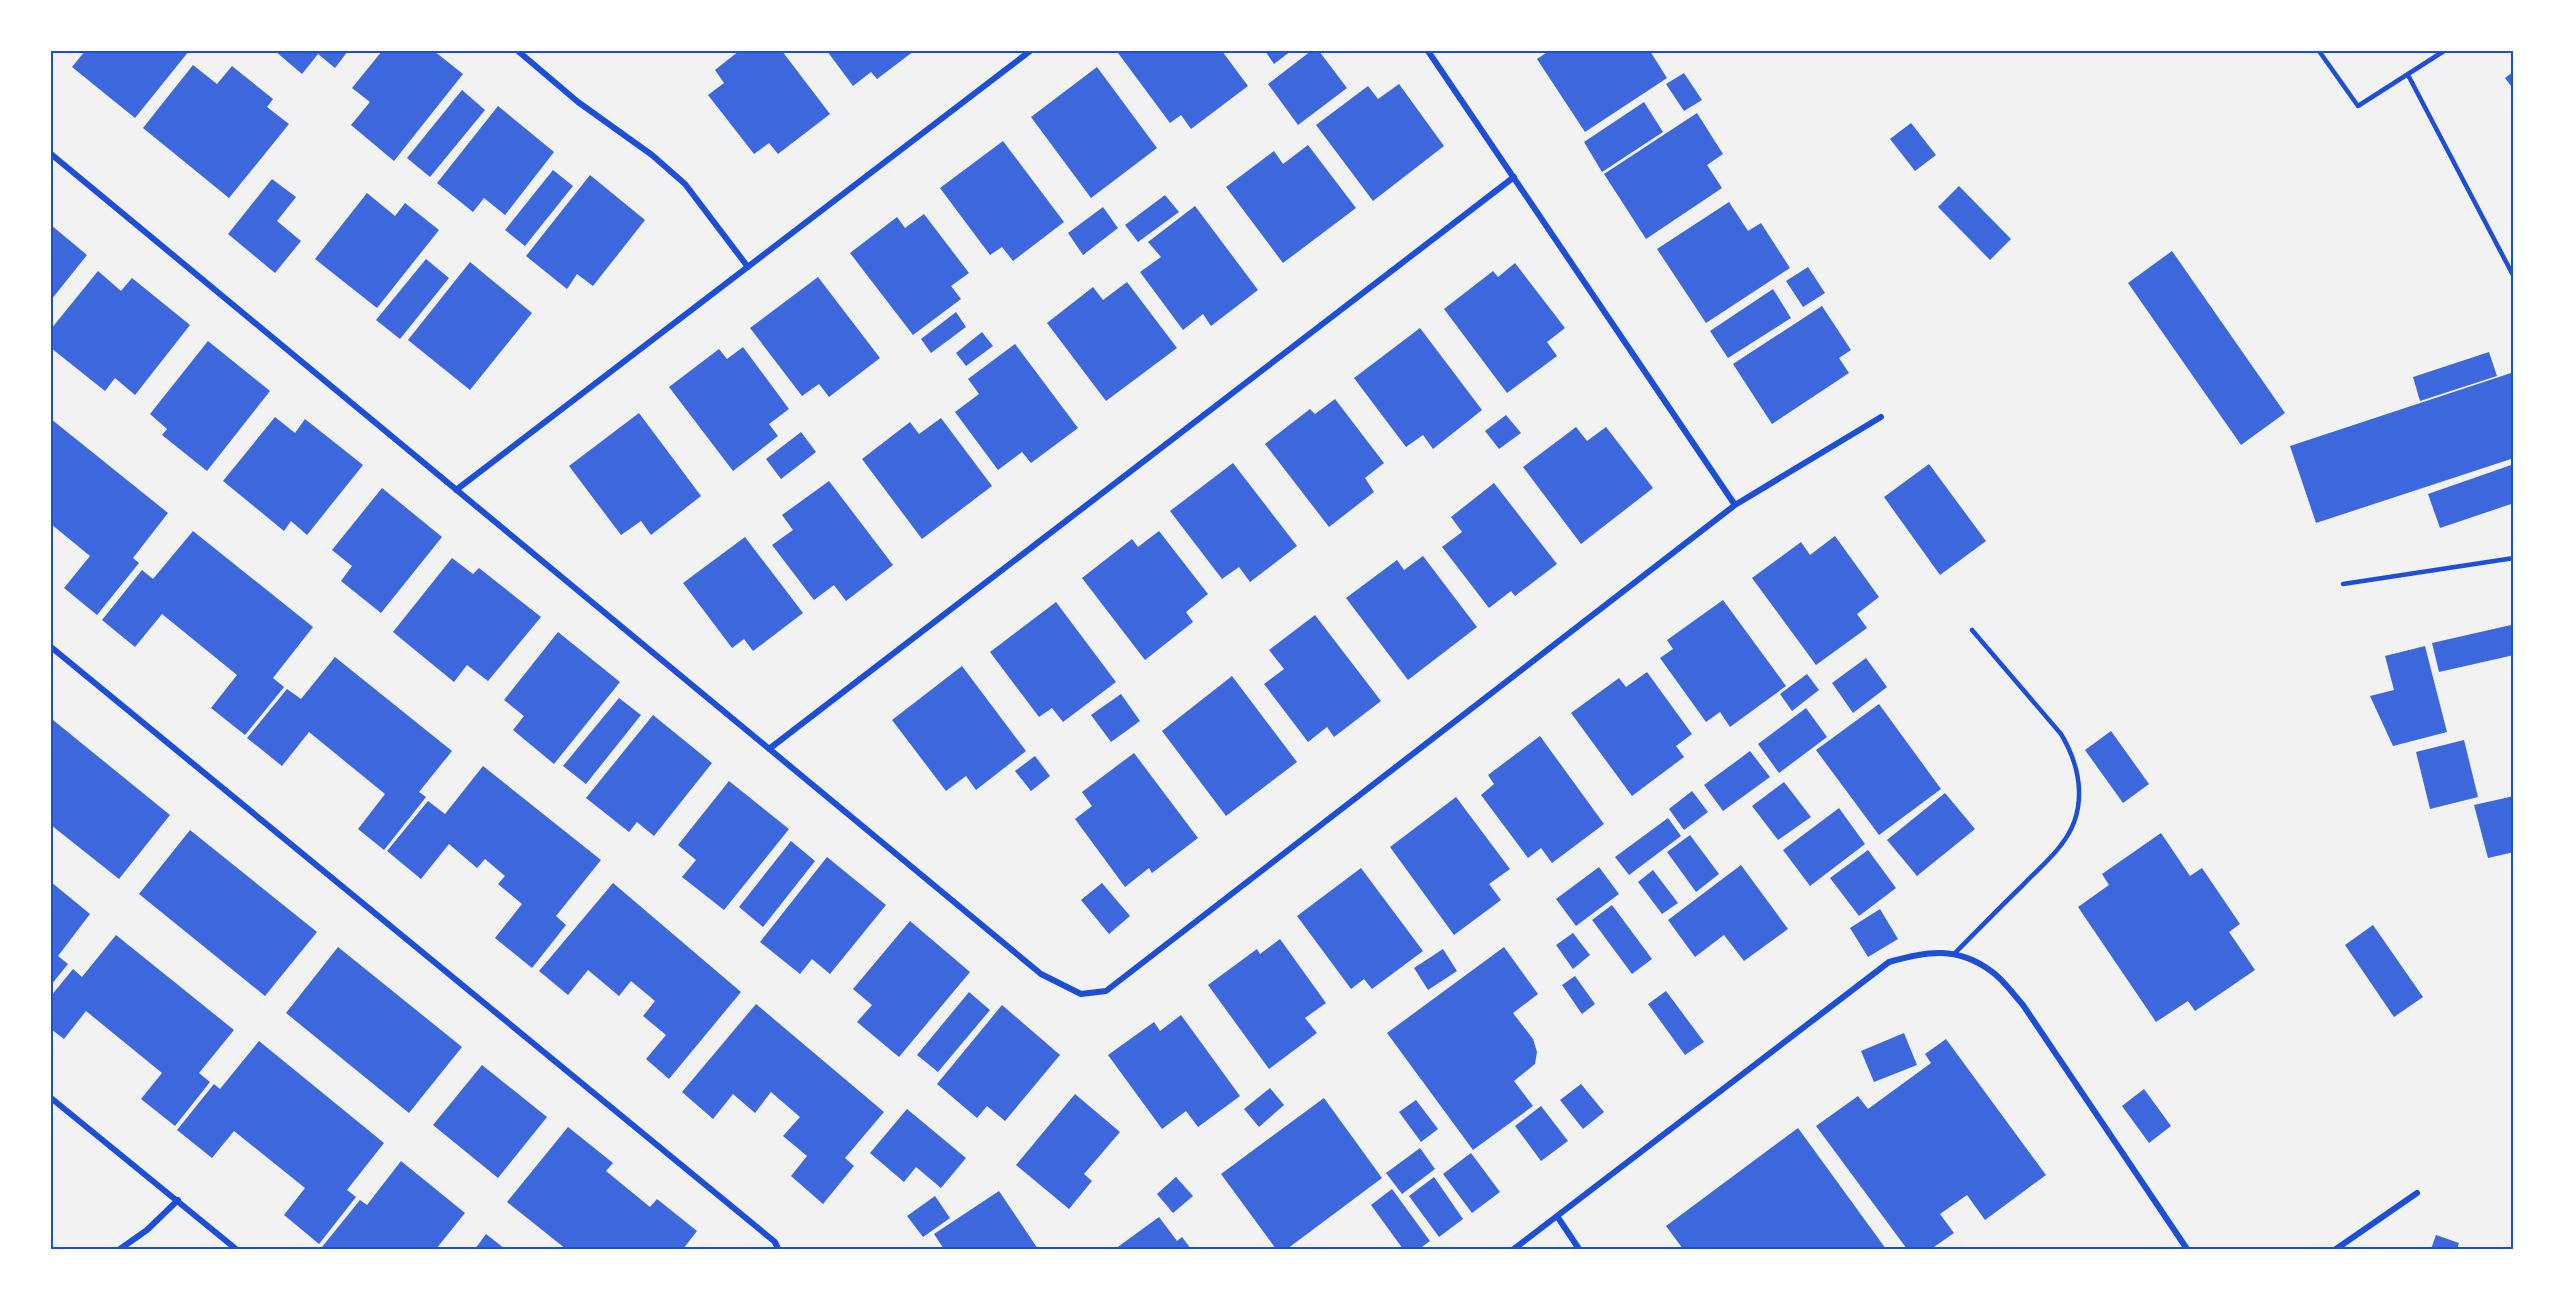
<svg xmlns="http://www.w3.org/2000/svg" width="2565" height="1300" font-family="Inter,sans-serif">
<rect width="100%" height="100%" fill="#f2f2f2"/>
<!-- building -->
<path fill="#3d67dc" d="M85 51H189L135 118 72 67Z
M275 51H348L335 68 318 54 302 74Z
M382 51H434L463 74 394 161 351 125 370 102 352 88Z
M739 51H782L830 114 778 154 769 143 754 154 708 95 724 83 715 70Z
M827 51H914L877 79 871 72 853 86Z
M1121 51H1222L1248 86 1191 129 1181 115 1170 123 1118 53Z
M1265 51H1291L1274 64Z
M1311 51H1319L1347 88 1298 125 1268 84Z
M1549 51H1650L1667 78 1585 132 1537 59Z
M193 65 217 84 232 66 273 99 267 107 289 124 229 198 143 128Z
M1097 67 1157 148 1091 198 1031 117Z
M2514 71V90L2505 78Z
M1684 73 1702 100 1684 111 1666 84Z
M1399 84 1444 146 1373 201 1316 125 1368 86 1378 99Z
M462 90 485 110 430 177 407 158Z
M1644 102 1663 132 1602 172 1584 142Z
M498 106 554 152 505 215 484 198 473 212 437 183Z
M1697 113 1723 154 1707 165 1722 188 1646 239 1604 174Z
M1911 123 1936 155 1915 171 1890 139Z
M1003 141 1064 222 1013 261 1002 247 990 255 940 188Z
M1308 145 1356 208 1283 263 1226 187 1274 151 1283 164Z
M553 170 573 186 525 246 505 230Z
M590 175 645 220 593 286 577 274 567 289 526 256Z
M272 179 296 197 277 221 301 241 275 273 228 234Z
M1959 186 2011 239 1990 260 1938 207Z
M367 193 395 216 405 203 439 230 377 308 315 259Z
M1165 195 1179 212 1138 242 1125 225Z
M1729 202 1748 231 1761 223 1790 268 1706 323 1657 249Z
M1195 206 1258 290 1211 326 1203 314 1183 330 1140 272 1161 257 1148 242Z
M1103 207 1118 228 1083 255 1068 233Z
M924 214 969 273 951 286 961 299 913 335 850 253 897 217 905 228Z
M51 225 87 255 51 300Z
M2172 251 2285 413 2241 445 2128 283Z
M426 259 449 278 400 339 376 320Z
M470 262 532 313 470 390 408 340Z
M1515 263 1565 328 1547 342 1557 356 1507 393 1444 309 1493 271 1498 277Z
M1808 267 1825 293 1803 307 1786 281Z
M98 271 121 291 132 278 190 325 135 395 115 378 105 391 51 348V329Z
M818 277 880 358 829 397 819 384 802 396 750 328Z
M1127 282 1177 348 1106 401 1047 323 1093 287 1103 300Z
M1773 289 1791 318 1728 358 1710 331Z
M1822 306 1851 350 1839 358 1849 373 1772 424 1733 364Z
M956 312 966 327 931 353 921 339Z
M1420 328 1482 410 1433 449 1423 435 1406 447 1354 378Z
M982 332 993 346 966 366 956 353Z
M208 341 270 391 207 471 162 435 167 429 150 414Z
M1015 344 1078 428 1031 463 1022 452 998 470 955 412 979 394 968 379Z
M743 347 789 409 769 424 778 436 733 471 669 387 719 349 727 359Z
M2489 352 2497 376 2420 401 2413 377Z
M2511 373 2514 379V458L2316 523 2290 446Z
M1335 399 1384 463 1365 478 1374 492 1329 527 1265 444 1310 409 1315 414Z
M639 413 701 496 651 535 641 521 621 535 569 466Z
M1506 415 1521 433 1499 449 1485 431Z
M275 417 295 433 305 419 363 465 307 535 291 521 284 531 223 481Z
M941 418 992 486 922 539 862 459 910 422 919 434Z
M51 419 168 513 133 558 139 563 97 615 64 588 90 556 51 524Z
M1576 427 1587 441 1606 427 1653 488 1581 544 1523 467Z
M801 432 816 452 781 479 766 459Z
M1233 463 1297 546 1250 582 1239 567 1222 579 1170 511Z
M1929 464 1986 541 1940 575 1884 497Z
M2514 464V503L2440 528 2428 494Z
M829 481 893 565 846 601 834 585 814 600 772 545 793 530 782 515Z
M1494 483 1557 564 1515 596 1511 591 1489 608 1442 547 1462 532 1451 517Z
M382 488 442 537 381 613 341 581 352 566 332 550Z
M193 531 313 627 273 678 284 687 245 735 211 708 237 675 162 614 135 647 102 620 142 570 153 579Z
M1159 531 1208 594 1186 612 1193 622 1145 660 1082 578 1132 539 1138 547Z
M1835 536 1879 597 1857 614 1867 628 1816 665 1752 578 1801 542 1810 555Z
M745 537 803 613 753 651 744 639 732 648 683 583Z
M1423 556 1477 627 1408 680 1346 598 1397 560 1404 570Z
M452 558 473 574 479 568 541 617 488 681 467 665 454 682 393 632Z
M1723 600 1786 686 1730 727 1720 712 1706 722 1660 658 1673 649 1667 640Z
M1056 602 1116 682 1063 722 1052 708 1039 717 990 652Z
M1315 615 1381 701 1334 737 1327 727 1308 742 1264 684 1284 669 1269 650Z
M2511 625 2514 655 2439 672 2432 643Z
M558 632 620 682 554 764 513 730 524 716 504 700Z
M2425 646 2447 732 2393 746 2370 696 2394 690 2385 656Z
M335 657 452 751 419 792 426 797 384 850 358 829 385 794 309 732 282 766 247 738 287 689 301 699Z
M1866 658 1887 687 1853 713 1832 683Z
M962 666 1026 751 976 790 966 776 946 791 892 720Z
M1647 672 1692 734 1676 746 1684 757 1632 796 1571 713 1619 678 1626 687Z
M1807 674 1819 690 1792 711 1780 694Z
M1232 676 1297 762 1226 816 1162 731Z
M1121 694 1140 721 1111 742 1091 715Z
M619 698 641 715 586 784 563 766Z
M1879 704 1941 789 1879 835 1816 750Z
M1806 708 1827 737 1779 773 1758 744Z
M653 715 712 763 654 836 637 822 629 832 586 798Z
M53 720 170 815 119 879 51 825Z
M2111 731 2149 784 2123 803 2085 750Z
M1540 736 1604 824 1552 863 1541 848 1528 858 1481 795 1494 784 1488 775Z
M2464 740 2478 797 2430 809 2416 752Z
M1750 751 1770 777 1723 811 1704 785Z
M1134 753 1198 838 1152 873 1149 868 1125 887 1075 819 1092 806 1082 792Z
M1035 756 1050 776 1031 791 1015 771Z
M483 766 601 860 556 916 566 925 532 968 495 938 522 904 498 884 505 876 485 859 477 868 449 844 421 879 387 851 428 801 445 814Z
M729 781 789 829 724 910 682 877 696 860 678 845Z
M1784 782 1811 817 1778 840 1752 806Z
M1692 791 1708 812 1684 830 1669 809Z
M1945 793 1975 829 1917 876 1887 840Z
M2514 796V852L2488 858 2474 805Z
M1456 797 1510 869 1489 884 1501 900 1454 935 1390 847Z
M1839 808 1865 844 1810 886 1783 850Z
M1668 818 1681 836 1629 875 1615 857Z
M190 830 317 932 265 996 139 894Z
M2161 833 2190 876 2202 868 2240 924 2229 932 2255 970 2195 1011 2188 1001 2156 1022 2078 907 2109 885 2102 874Z
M1690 835 1719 874 1696 892 1667 852Z
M791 841 815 861 763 927 739 907Z
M1868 850 1896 888 1859 916 1830 878Z
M827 857 886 905 830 974 812 959 800 974 760 942Z
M1741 865 1788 929 1744 961 1724 935 1695 957 1668 920Z
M1599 867 1619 894 1576 926 1556 899Z
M1361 868 1423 951 1372 989 1364 979 1351 989 1297 916Z
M1653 870 1678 903 1662 914 1638 882Z
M51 882 90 914 58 956 68 964 51 985Z
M613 883 741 992 669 1079 646 1059 666 1035 643 1016 655 1001 631 981 619 996 588 970 568 995 539 971Z
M1102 883 1130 916 1109 934 1081 900Z
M1612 905 1652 959 1632 974 1592 920Z
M1880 909 1898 939 1868 957 1850 928Z
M910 921 970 972 899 1057 857 1022 872 1005 853 989Z
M2373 925 2423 997 2394 1017 2345 945Z
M1573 933 1590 955 1573 969 1556 945Z
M116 935 234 1030 199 1073 210 1082 175 1126 141 1099 162 1073 86 1011 64 1039 51 1029V996L73 969 82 977Z
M1280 939 1326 1003 1305 1018 1317 1033 1269 1069 1208 985 1257 949 1260 954Z
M338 947 462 1047 409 1113 286 1013Z
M1504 947 1538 994 1513 1013 1533 1039 1537 1052 1535 1064 1514 1081 1533 1106 1473 1150 1387 1033Z
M1443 949 1457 971 1428 990 1414 968Z
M1575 976 1595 1004 1582 1014 1562 985Z
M1666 991 1704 1042 1685 1055 1648 1004Z
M969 992 990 1010 938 1072 917 1055Z
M756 1004 884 1112 845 1158 854 1166 823 1204 791 1176 807 1156 783 1136 800 1117 771 1092 755 1113 733 1094 713 1119 682 1092Z
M1002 1005 1060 1055 1005 1121 987 1106 977 1118 937 1084Z
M1181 1015 1240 1096 1198 1127 1186 1111 1162 1129 1108 1055 1154 1022 1160 1031Z
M1904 1033 1917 1065 1874 1082 1861 1051Z
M1946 1039 2046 1175 1985 1220 1967 1195 1940 1214 1954 1233 1931 1249H1907L1816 1126 1858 1096 1868 1109 1931 1063 1925 1054Z
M259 1041 384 1143 347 1190 356 1197 319 1244 284 1215 305 1188 234 1131 212 1158 177 1130 214 1084 220 1089Z
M482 1065 547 1117 498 1178 433 1125Z
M1581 1084 1604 1112 1583 1129 1560 1100Z
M1270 1088 1284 1105 1259 1127 1244 1109Z
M2144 1089 2171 1126 2149 1143 2122 1106Z
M1075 1094 1120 1132 1084 1174 1092 1181 1069 1209 1016 1165Z
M1324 1098 1382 1178 1287 1249H1276L1221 1174Z
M1416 1100 1438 1129 1421 1142 1399 1112Z
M1541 1106 1568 1141 1541 1161 1515 1126Z
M907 1109 966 1158 941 1188 916 1167 904 1182 870 1153Z
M568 1127 613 1163 606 1171 650 1207 657 1199 697 1231 683 1249H566L507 1202Z
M1798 1128 1886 1249H1683L1666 1226Z
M1420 1148 1435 1169 1402 1194 1386 1173Z
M1471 1153 1500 1192 1472 1213 1443 1174Z
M401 1161 465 1213 436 1249H325L322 1247 360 1200 367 1205Z
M1176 1177 1193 1196 1173 1213 1157 1194Z
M1434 1177 1463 1219 1439 1237 1409 1196Z
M1392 1189 1430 1241 1419 1249H1403L1371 1205Z
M999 1191 1038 1249H944L934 1234Z
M935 1196 950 1218 923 1237 907 1216Z
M1159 1217 1177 1241 1182 1237 1191 1249H1115Z
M486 1234 505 1249H475Z
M2436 1235 2459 1243 2457 1249H2431Z"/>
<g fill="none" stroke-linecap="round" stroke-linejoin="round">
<!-- service -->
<path stroke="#1d4ed8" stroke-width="4.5" d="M2319 51 2358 106 2444 51
M2408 75 2514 277
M2343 584 2514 558
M1955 953C1978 930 2000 907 2023 885 2035 872 2050 860 2061 845 2088 811 2082 769 2061 734L1972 630"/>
<!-- minor -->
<path stroke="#1d4ed8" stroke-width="6" d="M518 51 578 102 652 155 685 184 748 267
M1428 51 1735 505
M51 154 1041 974 1081 994 1106 991 1735 505 1881 417
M456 490 1030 51
M51 647 775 1242 778 1249
M769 749 1514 177
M51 1098 236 1249
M1557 1216 1579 1249
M120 1249 147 1230 178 1200
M1514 1249 1889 962C1927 951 1957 946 1991 971 2003 979 2013 994 2023 1005L2187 1249
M2336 1249 2417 1193"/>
</g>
<!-- border -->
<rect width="2565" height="1300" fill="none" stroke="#ffffff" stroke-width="105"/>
<rect x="52" y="52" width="2460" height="1196" fill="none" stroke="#1d4ed8" stroke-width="2"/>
</svg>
